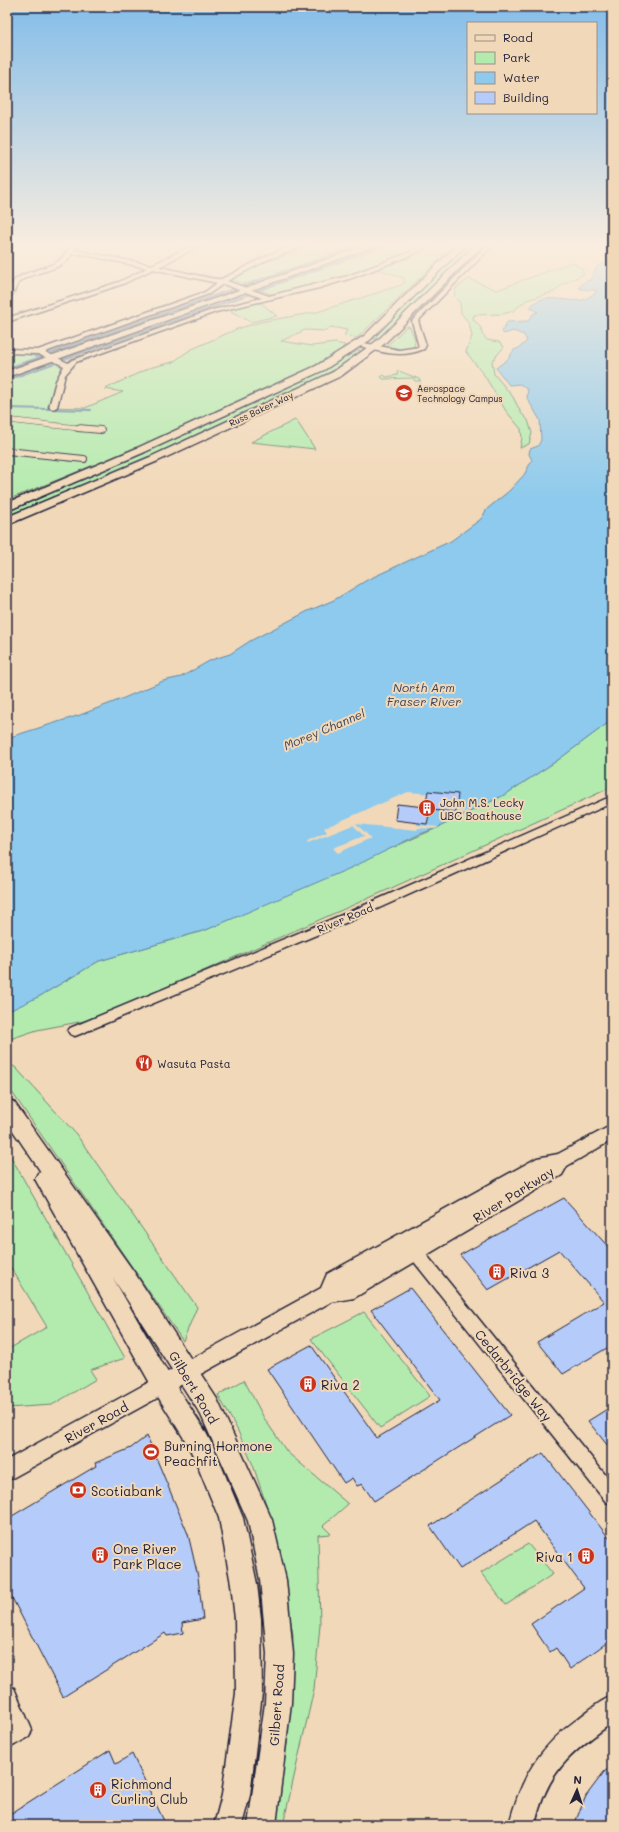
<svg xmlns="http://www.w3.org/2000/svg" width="619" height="1832" font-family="Mali,sans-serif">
<rect width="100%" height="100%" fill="#f1d8b8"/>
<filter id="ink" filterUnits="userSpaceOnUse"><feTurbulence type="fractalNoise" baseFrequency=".025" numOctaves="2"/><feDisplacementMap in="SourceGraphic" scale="8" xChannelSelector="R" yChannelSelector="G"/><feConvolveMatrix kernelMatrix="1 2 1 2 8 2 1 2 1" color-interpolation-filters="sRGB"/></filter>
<g filter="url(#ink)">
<!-- green -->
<path fill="#b3ebae" stroke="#6a8674" d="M317 244H426C381 269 330 280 280 294H271L232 279 255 266Z
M432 244H455L357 338 344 336 347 330 331 327 326 331 305 330 281 341 312 346 335 343 345 345 339 352 326 360 226 408 127 452 7 500V377L53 361 59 364 62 369 55 384 51 407 85 408 123 392 105 389 149 368 173 362 190 350 237 329 260 322 317 312 401 285 405 282 403 278 378 269Z
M463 248 467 249 444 274 380 338 373 339Z
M572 262 582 269 584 274 563 284 554 292 527 300 513 311 503 314 474 315 473 319 481 328 482 334 487 340 499 342 504 347 492 361 494 374 513 397 521 413 528 420 532 433 529 444 520 448 522 438 521 429 506 411 484 375 466 352 472 336 469 323 461 313 460 303 454 297 456 288 469 279 497 290Z
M254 302 261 303 277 316 251 322 227 309Z
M407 326 410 327 415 340 414 347 403 350 387 346Z
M359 350 362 351 339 367 314 381 147 458 7 516V511L179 437 312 376Z
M7 352 36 354 41 357 7 370Z
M399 371 419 379 421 381H415L413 378 383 379 381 377 384 375 386 377 398 375 397 372Z
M296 420 315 449 251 442 295 420Z
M612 720V787L385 891 103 1015 84 1021 37 1030 7 1040V1010L40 996 99 961 206 930 437 828 506 794 558 760Z
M7 1062 16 1068 76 1134 197 1307 183 1341 7 1085Z
M7 1150 125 1358 90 1370 96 1379 52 1405 7 1408V1350L47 1327 7 1261Z
M364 1312 430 1396 380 1428 311 1339Z
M244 1380 264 1418 287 1452 348 1504 323 1526 331 1534 318 1535 320 1625 314 1689 283 1825H273L287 1743 293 1635 276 1538 266 1504 253 1465 237 1429 218 1395Z
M528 1544 553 1574 506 1605 481 1573Z"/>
<!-- water -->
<path fill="#8dcaed" stroke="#6287a6" d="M612 256V720L558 760 506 794 437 828 420 834 353 867 206 930 99 961 40 996 7 1012V738L80 715 124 698 163 681 181 677 211 660 230 654 250 641 308 611 334 600 367 580 451 541 481 519 487 509 509 491 524 475 532 460 529 454 530 449 538 446 541 440 540 420 527 398 528 390 520 384 509 385 496 368 508 359 514 350 519 348 527 341 524 335 513 331 504 334 502 332 507 322 528 321 533 314 538 312 530 308C539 291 567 303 582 300 586 299 592 295 596 293V290L581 289 579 287 583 283 590 280 597 266 609 262Z"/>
<!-- pier -->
<path fill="#f1d8b8" d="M408 792 458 796 456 810 471 812 467 813 430 810 427 824 417 823V825L439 827 435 829 418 828 417 830 356 824 371 838 338 853 333 848 364 836 353 825 308 843 307 841 327 832 324 828Z"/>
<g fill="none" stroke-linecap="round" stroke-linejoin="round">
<!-- stream -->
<path stroke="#6287a6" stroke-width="2" d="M242 286 362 244
M257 291 390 244
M26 353 39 357
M48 354 236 288
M62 360 250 294
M7 368 41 357
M7 380 55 363
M7 408 91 410"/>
</g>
<!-- building -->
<path fill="#b5ccfa" stroke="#22223b" d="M428 791 458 794 456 812 430 810 427 824 395 820 397 804 425 807Z
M564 1198 612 1251V1345L563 1374 537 1342 604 1302 559 1250 488 1290 460 1255Z
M410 1288 510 1415 374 1501 362 1484 357 1486 352 1478 344 1483 267 1369 311 1345 377 1438 440 1400 371 1310Z
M612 1406V1451L588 1421Z
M147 1436 188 1534 198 1577 203 1619 182 1623 183 1633 167 1636 165 1633 63 1697 7 1588V1519L96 1466 95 1463 131 1448Z
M543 1453 612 1542V1639L570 1669 556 1648 550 1652 531 1624 584 1588 534 1521 460 1569 430 1526Z
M110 1750 116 1764 132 1754 164 1821 158 1825H7V1816Z
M612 1766V1825H574L586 1796 604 1772Z"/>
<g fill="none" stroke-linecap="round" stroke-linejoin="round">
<!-- pedestrian-far1 casing -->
<g stroke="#22223b" stroke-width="6">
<path id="pedestrian-far1" d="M7 420 87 429"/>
</g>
<!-- pedestrian casing -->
<g stroke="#22223b" stroke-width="8">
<path id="pedestrian" d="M78 428 101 430
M7 451 84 459"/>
</g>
<!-- minor casing -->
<g stroke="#22223b" stroke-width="3">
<path id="minor" d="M72 244H78L74 250 152 265 195 244H202L159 267C168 268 217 281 221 279 248 268 279 244 309 244L269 259 227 281 269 296 348 276 408 253 426 244H433L412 255 352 278 319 288 216 312 76 362 65 375 57 407 53 409 49 407 56 381 64 366 38 354 7 353V349L38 350 205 292 217 283 153 269 123 284 7 322V318L119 282 147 268 81 254H72C61 272 38 270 22 280 15 284 15 296 7 300 7 271 36 273 55 263 63 259 67 251 72 244ZM223 284 262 298 212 310 72 360 68 363 45 352 209 294Z
M488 244H494L418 321 426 345 424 349C401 359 380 352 357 345V343L359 342 399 350 419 347 412 321Z
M612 796V803L357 918 80 1034 75 1036 70 1034 68 1031 70 1028 349 912Z
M416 1247 421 1248 612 1483V1504L606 1502 411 1258 408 1253 411 1248Z
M7 1686 14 1688 32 1730 29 1737 7 1749V1728L11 1726 7 1718Z"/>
</g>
<!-- tertiary casing -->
<g stroke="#22223b" stroke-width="3">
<path id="tertiary" d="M371 244H381L7 377V371Z
M612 1125V1140L567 1166 562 1175 354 1298 331 1302 7 1481V1460L321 1288 327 1274 537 1158 558 1154Z
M612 1696V1723C570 1753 546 1773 535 1825H509C521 1777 539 1747 579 1718 589 1710 600 1701 612 1696Z"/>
</g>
<!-- secondary casing -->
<g stroke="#22223b" stroke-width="3">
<path id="secondary" d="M458 244H467L370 340 324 370 145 452 7 511V503L137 448 316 366 364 336Z
M476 244H484L384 344 341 376 158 461 7 525V517L150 457 333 372 378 340Z
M7 1099 14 1102 134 1272 217 1399 272 1520 286 1580 293 1654 291 1703 276 1825H248L265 1703 267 1654 260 1580 248 1521 201 1415 113 1278 171 1378 204 1429 214 1448 243 1518 257 1584 261 1619 262 1693 250 1795 242 1825H214L222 1795 236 1693 235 1619 231 1584 219 1518 196 1462 188 1445 155 1392 35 1179 38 1173 41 1172 7 1122Z"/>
</g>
<!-- pedestrian-far1 -->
<use href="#pedestrian-far1" stroke="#f1d8b8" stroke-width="5"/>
<!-- pedestrian -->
<use href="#pedestrian" stroke="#f1d8b8" stroke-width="6"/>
<!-- minor -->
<use href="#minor" fill="#f1d8b8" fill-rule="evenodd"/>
<!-- tertiary -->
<use href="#tertiary" fill="#f1d8b8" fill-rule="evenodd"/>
<!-- secondary -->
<use href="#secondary" fill="#f1d8b8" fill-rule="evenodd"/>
</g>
</g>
<!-- sky -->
<linearGradient id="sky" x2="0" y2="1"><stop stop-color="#83bdea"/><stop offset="0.49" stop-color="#f9eddf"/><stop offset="1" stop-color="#f9eddf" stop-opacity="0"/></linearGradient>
<rect width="619" height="500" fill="url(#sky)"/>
<!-- icons -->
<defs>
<g id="university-disc" transform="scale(0.9)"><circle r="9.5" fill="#c8321e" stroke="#f1d8b8"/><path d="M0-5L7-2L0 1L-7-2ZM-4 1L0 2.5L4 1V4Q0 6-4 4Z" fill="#fff"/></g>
<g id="building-disc" transform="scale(0.9)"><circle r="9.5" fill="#c8321e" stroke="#f1d8b8"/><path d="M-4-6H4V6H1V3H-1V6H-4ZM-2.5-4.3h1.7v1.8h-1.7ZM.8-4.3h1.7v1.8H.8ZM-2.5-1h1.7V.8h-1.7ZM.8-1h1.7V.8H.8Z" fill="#fff"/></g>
<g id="restaurant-disc" transform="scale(0.9)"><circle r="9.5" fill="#c8321e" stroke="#f1d8b8"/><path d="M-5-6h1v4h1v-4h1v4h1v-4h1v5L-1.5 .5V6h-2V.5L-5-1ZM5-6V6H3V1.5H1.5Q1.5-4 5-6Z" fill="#fff"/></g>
<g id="stadium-disc" transform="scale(0.9)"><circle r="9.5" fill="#c8321e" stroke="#f1d8b8"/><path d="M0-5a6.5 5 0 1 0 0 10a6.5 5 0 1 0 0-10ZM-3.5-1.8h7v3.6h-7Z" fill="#fff"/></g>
<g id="bank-disc" transform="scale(0.9)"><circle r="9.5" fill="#c8321e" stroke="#f1d8b8"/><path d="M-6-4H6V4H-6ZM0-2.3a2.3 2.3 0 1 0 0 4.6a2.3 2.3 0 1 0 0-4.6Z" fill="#fff"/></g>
</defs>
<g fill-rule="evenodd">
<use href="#university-disc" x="404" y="393"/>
<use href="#building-disc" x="427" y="808"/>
<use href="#restaurant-disc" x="144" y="1063"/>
<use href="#building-disc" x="497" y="1272"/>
<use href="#building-disc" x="308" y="1384"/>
<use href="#stadium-disc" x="151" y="1452"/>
<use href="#bank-disc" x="78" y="1490"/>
<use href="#building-disc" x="100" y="1555"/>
<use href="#building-disc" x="586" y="1556"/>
<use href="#building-disc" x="98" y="1790"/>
</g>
<g text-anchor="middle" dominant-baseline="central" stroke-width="4" stroke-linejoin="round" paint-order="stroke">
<!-- far-poi labels -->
<g font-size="9" fill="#22223b" stroke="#f1d8b8" text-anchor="start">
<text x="417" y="388">Aerospace<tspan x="417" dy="10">Technology Campus</tspan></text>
</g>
<!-- far-street labels -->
<g font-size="9" fill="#22223b" stroke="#f1d8b8">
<text transform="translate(261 409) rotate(-25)">Russ Baker Way</text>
</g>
<!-- poi labels -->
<g font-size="11" fill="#22223b" stroke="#f1d8b8" text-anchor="start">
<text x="440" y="802">John M.S. Lecky<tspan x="440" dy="13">UBC Boathouse</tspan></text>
<text x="157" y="1063">Wasuta Pasta</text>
</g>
<!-- street labels -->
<g font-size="11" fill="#22223b" stroke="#f1d8b8">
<text transform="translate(345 918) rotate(-23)">River Road</text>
</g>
<!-- water labels -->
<g font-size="12" font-style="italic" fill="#37445f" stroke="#f1d8b8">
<text x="424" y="687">North Arm<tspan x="424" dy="14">Fraser River</tspan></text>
<text transform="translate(324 729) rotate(-23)">Morey Channel</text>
</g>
<!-- near-street labels -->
<g font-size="13" fill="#22223b" stroke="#f1d8b8">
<text transform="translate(513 1194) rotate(-32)">River Parkway</text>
<text transform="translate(514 1375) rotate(51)">Cedarbridge Way</text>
<text transform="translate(194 1387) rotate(59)">Gilbert Road</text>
<text transform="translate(96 1422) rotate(-29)">River Road</text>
<text transform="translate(276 1705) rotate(-86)">Gilbert Road</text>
</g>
<!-- near-poi labels -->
<g font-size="13" fill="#22223b" stroke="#f1d8b8" text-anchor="start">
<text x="510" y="1272">Riva 3</text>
<text x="321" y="1384">Riva 2</text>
<text x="164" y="1445">Burning Hormone<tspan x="164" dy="15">Peachfit</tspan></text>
<text x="91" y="1490">Scotiabank</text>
<text x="113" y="1548">One River<tspan x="113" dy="15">Park Place</tspan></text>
<text x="573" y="1556" text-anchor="end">Riva 1</text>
<text x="111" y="1783">Richmond<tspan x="111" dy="15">Curling Club</tspan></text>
</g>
</g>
<!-- margin -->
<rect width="619" height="1832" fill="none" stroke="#f1d8b8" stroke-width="24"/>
<rect x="12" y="12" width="595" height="1808" fill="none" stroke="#22223b" stroke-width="1.5" filter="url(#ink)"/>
<!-- legend -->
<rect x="467" y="22" width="130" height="92" fill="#f1d8b8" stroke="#9e8f86"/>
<rect x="475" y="35" width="20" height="6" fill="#f1d8b8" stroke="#9e8f86"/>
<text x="503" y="42" font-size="12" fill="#22223b">Road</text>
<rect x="475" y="52" width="20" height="12" fill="#b3ebae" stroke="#9e8f86"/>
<text x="503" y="62" font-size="12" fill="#22223b">Park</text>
<rect x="475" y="72" width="20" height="12" fill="#8dcaed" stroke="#9e8f86"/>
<text x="503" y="82" font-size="12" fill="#22223b">Water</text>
<rect x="475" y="92" width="20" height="12" fill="#b5ccfa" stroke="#9e8f86"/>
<text x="503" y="102" font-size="12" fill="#22223b">Building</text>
<!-- north arrow -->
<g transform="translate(577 1790) rotate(3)" stroke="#f1d8b8" stroke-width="3" paint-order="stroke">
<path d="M0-3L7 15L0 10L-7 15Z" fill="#22223b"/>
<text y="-6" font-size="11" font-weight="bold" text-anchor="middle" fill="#22223b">N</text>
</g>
</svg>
